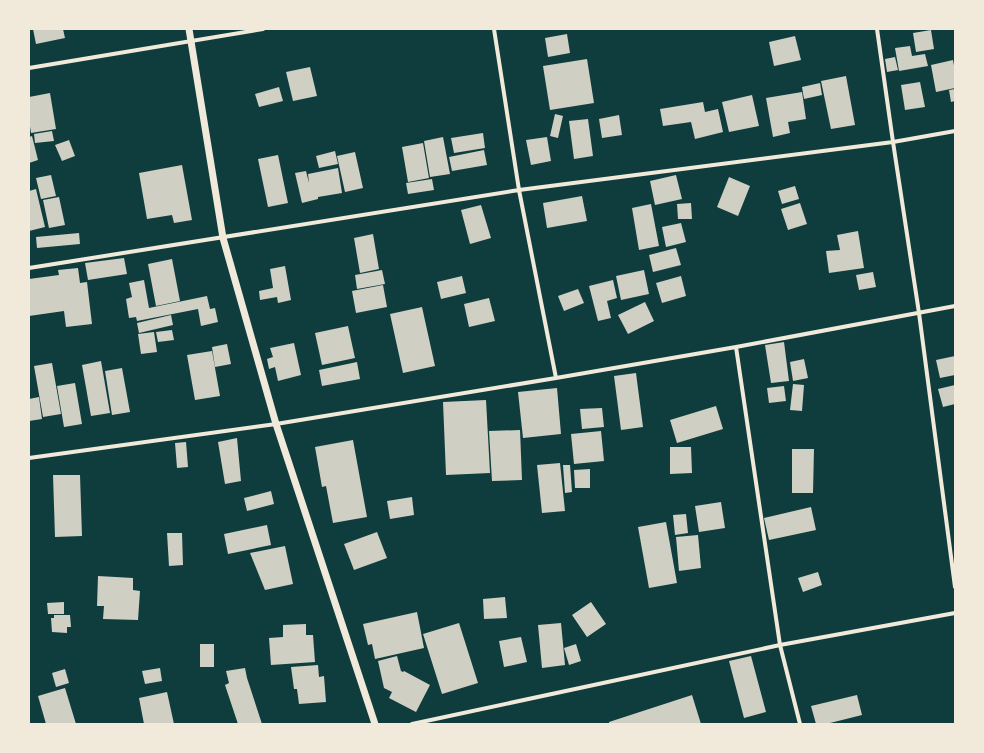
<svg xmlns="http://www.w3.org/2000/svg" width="984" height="753" font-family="Barlow,sans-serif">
<rect width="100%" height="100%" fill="#0f3d3e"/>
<!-- building -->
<path fill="#cfcfc3" d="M33 29H63L65 38 36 44Z
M931 30 934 49 916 52 913 33Z
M567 34 570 53 548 57 545 38Z
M795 36 801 60 774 66 769 42Z
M910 46 912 56 925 54 928 66 899 71 895 48Z
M895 57 898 70 887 72 885 59Z
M587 59 594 103 550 110 543 66Z
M953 60 955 71V88L936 92 931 65Z
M310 67 317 96 293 101 286 72Z
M846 76 855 125 831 129 821 81Z
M920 82 925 107 905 110 901 85Z
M820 83 822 95 804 99 802 87Z
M279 87 283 101 259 107 255 94Z
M955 89V101L951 102 949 90Z
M802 92 806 119 788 122 790 133 773 137 766 98Z
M50 93 56 129 31 133 29 120V97Z
M752 95 759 126 729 132 722 102Z
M703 102 705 112 718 109 723 132 695 139 691 122 663 126 660 109Z
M555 114 563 116 558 138 550 136Z
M619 115 622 135 602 138 599 119Z
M588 119 593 156 574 159 569 121Z
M52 131 54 141 35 143 34 134Z
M483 133 485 148 454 153 451 138Z
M32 136 38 160 29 163V137Z
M443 137 450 174 430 177 424 141Z
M547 137 551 161 531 165 526 140Z
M69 140 75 156 62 161 55 145Z
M423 143 429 178 408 182 402 147Z
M484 150 487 165 452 171 449 157Z
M335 151 338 164 319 168 316 156Z
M355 152 363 188 345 192 337 156Z
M278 155 288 203 268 207 258 159Z
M182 165 192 220 174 223 172 215 147 219 139 173Z
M338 168 342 193 318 197V199L302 203 295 173 306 171 309 183 308 174Z
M51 175 56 196 41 199 36 178Z
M676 175 682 199 655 205 650 181Z
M729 177 750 186 738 216 717 207Z
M432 179 434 190 408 194 406 183Z
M795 186 799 199 782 204 778 191Z
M36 189 45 227 29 231V191Z
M582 196 587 221 547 228 543 203Z
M59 197 65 225 49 228 43 200Z
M691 203 692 219H678L677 204Z
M800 203 807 224 788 230 781 209Z
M651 204 659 246 639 250 632 208Z
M481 205 491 238 470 244 461 210Z
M681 223 686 242 666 247 662 227Z
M858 231 864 268 829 273 826 251 840 250 837 235Z
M79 233 80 244 37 248 36 237Z
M373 234 379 269 360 273 354 238Z
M676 248 681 265 653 272 649 255Z
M124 258 127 274 88 280 85 263Z
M172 259 180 301 156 306 148 264Z
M285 266 291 300 278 303 277 297 260 300 259 291 273 288 270 269Z
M78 268 80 283 87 282 92 324 66 327 64 311 29 316V296H30L29 279 59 275 58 270Z
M382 270 385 284 357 289 355 275Z
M644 270 649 294 621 300 616 276Z
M873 272 876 287 859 290 856 275Z
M462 276 466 293 441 299 437 282Z
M681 276 686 296 662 303 656 283Z
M144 280 149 308 207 296 210 309 215 308 218 322 201 326 198 309 137 321 136 317 129 318 126 299 132 297 129 283Z
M613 280 617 298 607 301 611 318 598 321 589 286Z
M383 285 387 307 356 313 352 291Z
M578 289 584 303 564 311 558 296Z
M489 298 495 321 469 327 464 304Z
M645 302 654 321 628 334 618 315Z
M422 307 435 366 403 373 390 314Z
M171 315 173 325 139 333 137 323Z
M348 326 355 358 322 365 315 333Z
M172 330 174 340 158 342 156 332Z
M154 332 157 352 141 354 138 334Z
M784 342 789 381 771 383 765 345Z
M294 343 301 375 278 381 275 367 269 369 267 359 273 357 270 348Z
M227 344 231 364 215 367 212 347Z
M212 351 220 396 195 400 187 355Z
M955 356V375L940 378 936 360Z
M804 359 808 378 793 381 790 362Z
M101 361 110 413 91 416 82 365Z
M357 362 360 379 322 386 319 370Z
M52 363 61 414 43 417 34 366Z
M122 368 130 412 112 415 105 371Z
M636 373 643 427 621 430 614 376Z
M75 383 82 424 64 427 57 386Z
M793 384 804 385 802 411 790 410Z
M955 385V404L943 407 938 389Z
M784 386 786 401 769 403 767 388Z
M557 388 561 434 523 438 518 392Z
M39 397 42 419 29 421V399Z
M486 400 490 473 446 475 443 402Z
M716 406 723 429 677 443 670 420Z
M602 408 604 427 582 429 580 409Z
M520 430 522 480 492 481 489 431Z
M601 431 604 461 574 464 571 434Z
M237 438 241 481 225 484 218 442Z
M353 440 367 517 333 523 326 486 322 487 315 447Z
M186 442 188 467 177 468 175 443Z
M670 447H691L692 473 670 474Z
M792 449H814L813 493H792Z
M560 463 565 511 542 513 537 465Z
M563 465H570L572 492 565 493Z
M590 469V488H575L574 470Z
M53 475H80L82 536 55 537Z
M271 491 274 504 247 511 244 498Z
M412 497 414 515 390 519 387 501Z
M721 502 725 528 699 532 695 506Z
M811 507 816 530 769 540 764 518Z
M686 514 688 533 675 535 673 515Z
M666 522 677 583 649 588 638 527Z
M267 525 271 545 228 554 224 534Z
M377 532 387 558 354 570 344 544Z
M167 533H182L183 565 169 566Z
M698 535 701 568 679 571 676 537Z
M285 546 293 584 265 590 250 553Z
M818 572 822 585 803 592 798 578Z
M98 576 133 578V590L140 591 138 620 103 619 104 606H97Z
M505 597 507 618 484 619 483 599Z
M64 602V614H48L47 603Z
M591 602 606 624 587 637 572 615Z
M417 612 424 648 375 659 372 644 368 645 363 624Z
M54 615H70L71 627H67V633L52 632 51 618H54Z
M459 623 478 683 442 694 423 634Z
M561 623 565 665 542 668 538 625Z
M306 624V635H313L315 662 271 665 269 638 283 637V625Z
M521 637 527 662 504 667 499 641Z
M200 644H214V667H200Z
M576 644 581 661 569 665 564 648Z
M397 656 401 671 403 672 404 671 430 685 416 712 389 698 392 692 384 688 378 661Z
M751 656 766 712 744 718 729 661Z
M318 665 319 677 324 676 326 702 299 704 297 689H294L291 667Z
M160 668 162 681 145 684 142 671Z
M245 668 247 678 262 724H238L225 685 229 683 226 671Z
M65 669 69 683 56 687 52 673Z
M65 688 76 724H46L38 696Z
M167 692 174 724H144L139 698Z
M692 695 701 724H609V722Z
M857 695 862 715 826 724H816L811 706Z"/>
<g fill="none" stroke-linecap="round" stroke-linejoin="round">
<!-- minor -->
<path stroke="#f1e9da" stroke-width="4" d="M494 29 519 190 556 378
M877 29 893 142 919 313 955 587
M29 68 263 29
M29 268 519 190 893 142 955 131
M736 347 780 645 800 724
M29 458 276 424 556 378 736 347 955 306
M412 724 780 645 955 613"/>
<!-- tertiary -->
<path stroke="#f1e9da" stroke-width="7" d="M189 29 223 238 276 424 375 724"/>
</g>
<!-- border -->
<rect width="984" height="753" fill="none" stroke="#f1e9da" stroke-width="60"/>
</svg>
